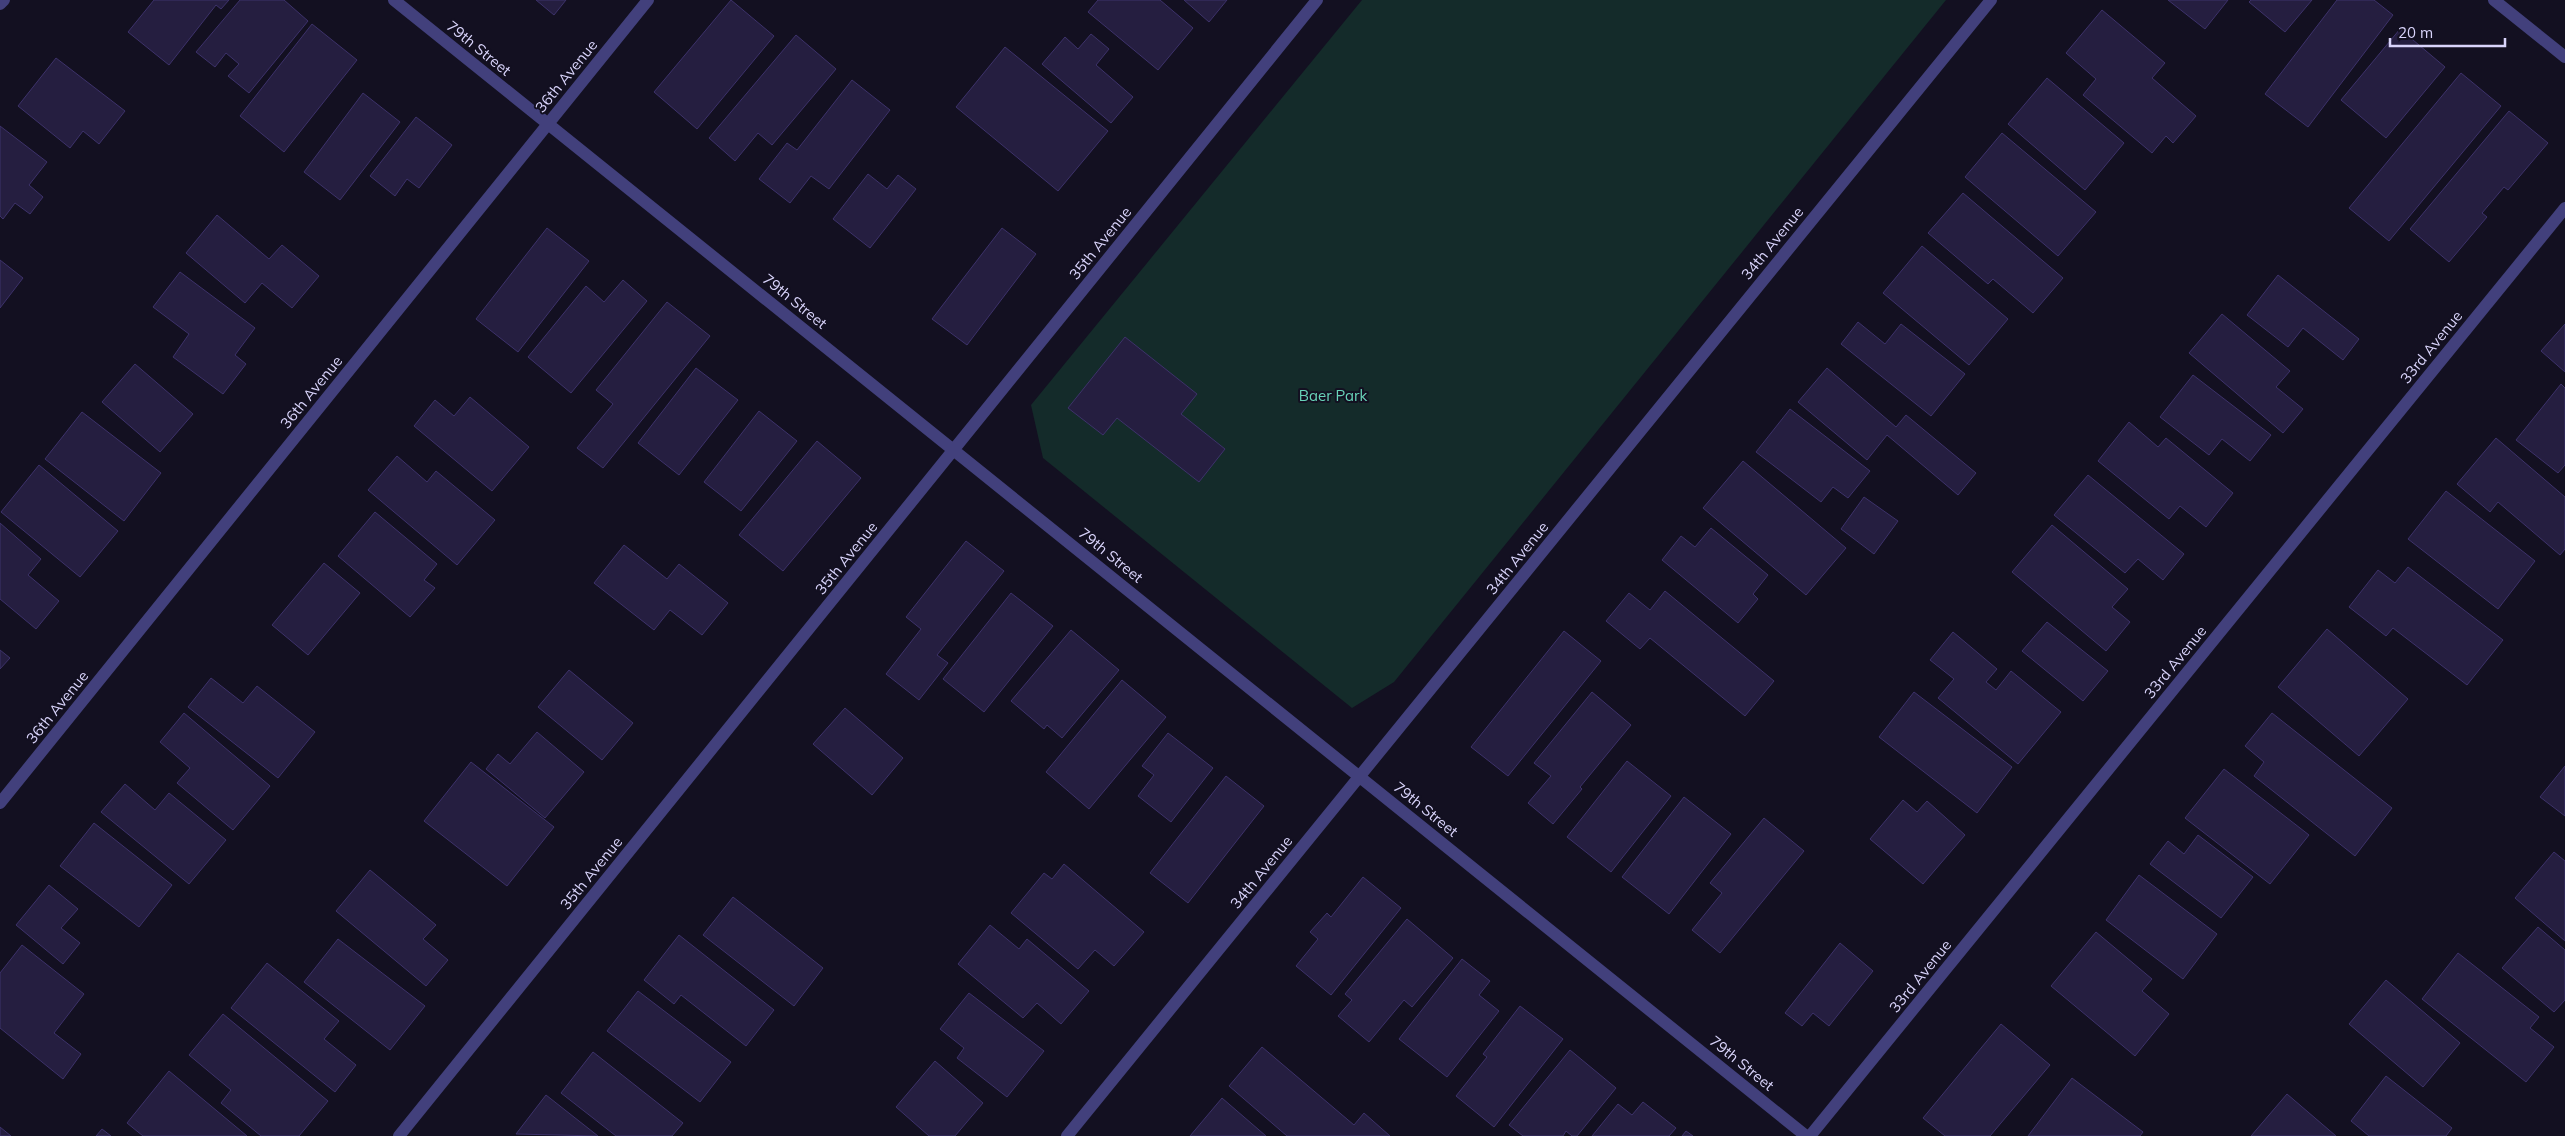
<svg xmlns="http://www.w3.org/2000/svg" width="2565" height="1136" font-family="Mulish,sans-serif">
<rect width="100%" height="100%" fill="#131021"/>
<!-- green -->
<path fill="#142b2a" d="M1362 0H1946L1394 682 1352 708 1043 458 1031 405Z"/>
<!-- building -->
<path fill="#251e40" stroke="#3d326a" d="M154 0H229L221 9 216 5 169 65 128 32Z
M240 0H284L308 21 249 93 228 76 239 64 226 53 215 67 196 52Z
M536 0H566L554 15Z
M731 0 774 36 697 129 654 92Z
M1098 0H1160L1193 28 1158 70 1088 12Z
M1184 0H1227L1209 22Z
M2168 0H2228L2205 29Z
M2251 0H2312L2285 32 2249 2Z
M2337 0H2374L2393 15 2308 127 2265 94Z
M2102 10 2165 63 2152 78 2196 116 2173 143 2166 136 2152 153 2083 95 2096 79 2066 53Z
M312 24 357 60 284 152 240 116Z
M2400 29 2445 67 2386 138 2341 100Z
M1091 34 1109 49 1096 65 1133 97 1111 123 1042 64 1065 37 1078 49Z
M796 35 836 69 772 145 758 133 735 161 709 138Z
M1005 47 1108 131 1058 191 956 107Z
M56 58 125 111 99 144 83 131 70 148 18 106Z
M2461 73 2501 106 2389 241 2349 208Z
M2047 78 2124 143 2085 190 2008 124Z
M852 80 890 110 829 189 811 176 790 203 759 179 787 143 797 150Z
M363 93 400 122 340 200 304 172Z
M2509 111 2548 143 2508 190 2504 187 2482 213 2487 217 2449 262 2410 229Z
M416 117 452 145 419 188 407 179 395 196 370 176Z
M0 126 47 162 29 185 43 197 30 214 15 203 3 219 0 216Z
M2002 133 2096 212 2058 256 1965 177Z
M868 174 887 189 898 175 916 189 870 248 833 219Z
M1963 193 2063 278 2033 313 1993 279 1988 284 1928 233Z
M217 215 269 259 282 245 319 276 292 308 262 283 245 303 186 253Z
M547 228 589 261 518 352 476 319Z
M1002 228 1036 254 967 345 932 319Z
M1922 246 2008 319 1969 365 1883 293Z
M0 260 23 278 0 308Z
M180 272 255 328 235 355 246 364 223 394 173 357 189 334 153 307Z
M2278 275 2359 339 2343 360 2303 328 2288 347 2247 315Z
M623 280 647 301 571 393 528 357 586 286 604 302Z
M667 302 710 336 603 468 577 448 613 404 596 390Z
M2222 314 2290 371 2276 387 2303 409 2283 433 2189 353Z
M1858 322 1885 344 1901 324 1965 374 1931 416 1841 344Z
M2565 324V372L2541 351Z
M1125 337 1197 394 1181 414 1225 449 1199 482 1117 418 1103 435 1068 408Z
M135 364 193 414 160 452 102 402Z
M696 368 738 400 679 475 638 443Z
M1827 368 1896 427 1906 415 1976 473 1958 495 1887 435 1867 460 1798 402Z
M2193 375 2271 435 2250 461 2222 439 2209 455 2160 417Z
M2561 384 2565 388V465L2558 473 2516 440Z
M470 397 529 447 492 491 414 426 435 400 454 416Z
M1790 409 1870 471 1848 498 1833 487 1821 502 1756 452Z
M759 411 797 441 741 511 704 482Z
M82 412 161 473 124 521 45 459Z
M2129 422 2158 447 2166 438 2233 493 2206 527 2180 506 2169 519 2098 461Z
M2496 438 2565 497V549L2560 555 2498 502 2490 512 2457 484Z
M817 441 861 478 783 571 739 535Z
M397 456 427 482 436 471 495 520 457 565 368 490Z
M1743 461 1846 548 1806 595 1703 508Z
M39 465 118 531 80 577 1 512Z
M2088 475 2184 554 2163 580 2138 559 2125 573 2054 515Z
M2446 491 2535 561 2498 609 2408 539Z
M1864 497 1898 521 1874 554 1841 529Z
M375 512 437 564 424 580 435 588 410 617 338 556Z
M0 523 41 559 28 575 59 601 36 629 0 599Z
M2052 525 2128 589 2112 607 2130 622 2106 651 2012 572Z
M1711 528 1768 575 1753 594 1758 599 1738 623 1662 560 1681 536 1695 547Z
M966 541 1004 571 937 655 948 663 919 700 886 674 921 629 906 617Z
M624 545 667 579 679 564 728 603 702 635 670 610 654 630 594 583Z
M324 563 360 593 308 655 272 625Z
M2408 567 2503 640 2467 685 2393 628 2386 636 2349 607 2378 570 2395 583Z
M1665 591 1774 681 1745 716 1650 638 1640 649 1606 621 1629 593 1650 610Z
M1011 593 1053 626 984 712 943 679Z
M2047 622 2108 671 2083 701 2022 651Z
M2327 629 2408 699 2359 756 2278 687Z
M1071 630 1119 670 1062 738 1047 725 1044 729 1011 701Z
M1564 631 1601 661 1508 776 1471 747Z
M1953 632 1997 669 1986 682 1996 690 2011 671 2061 712 2018 764 1938 698 1954 679 1930 660Z
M0 650 10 658 0 669Z
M569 670 633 723 602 760 538 707Z
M211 678 243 703 257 686 315 732 278 778 188 707Z
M1122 680 1166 717 1089 809 1046 772Z
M1592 692 1631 725 1580 787 1582 789 1553 824 1528 803 1551 776 1534 763Z
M1914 692 2012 767 1977 813 1879 737Z
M845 708 903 758 872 795 813 744Z
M184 713 270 786 233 830 177 783 190 768 160 742Z
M2272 713 2392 808 2355 856 2254 776 2264 762 2245 746Z
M537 732 584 772 545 818 486 769 498 754 510 764Z
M1168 733 1213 768 1171 822 1138 796 1154 775 1142 766Z
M1627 761 1671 796 1611 872 1567 837Z
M471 762 554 827 507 886 424 821Z
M2565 766V816L2540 797Z
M2224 769 2309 835 2270 884 2185 818Z
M1226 776 1264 806 1188 903 1150 873Z
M125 784 155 810 169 793 226 840 189 884 101 812Z
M1684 797 1731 834 1669 914 1622 877Z
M1903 800 1917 812 1927 801 1965 835 1923 884 1870 839Z
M1764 818 1804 851 1720 953 1692 930 1722 893 1710 883Z
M94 823 172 885 139 927 60 866Z
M2198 835 2253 877 2221 918 2150 864 2168 841 2184 854Z
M2554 852 2565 861V941L2515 898Z
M1064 864 1144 932 1114 966 1095 950 1078 969 1011 913 1044 873 1052 879Z
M370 870 436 925 423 939 448 960 426 986 336 911Z
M2139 875 2217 934 2183 979 2106 920Z
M1363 877 1401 908 1331 995 1296 966 1318 939 1310 932 1327 913 1331 917Z
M49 885 78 909 61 928 80 943 63 964 16 925Z
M733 897 823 968 794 1006 703 935Z
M1407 919 1453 958 1412 1007 1404 1000 1369 1042 1338 1016 1352 1000 1345 994Z
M990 925 1019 949 1027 939 1089 991 1061 1024 1037 1003 1023 1018 958 964Z
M2538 927 2565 950V1000L2554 1012 2502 968Z
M2096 932 2152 979 2142 991 2169 1014 2135 1056 2051 986Z
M679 935 774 1010 746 1046 681 995 674 1004 644 980Z
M338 939 425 1006 390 1050 304 982Z
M1840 943 1873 971 1829 1026 1813 1013 1802 1026 1785 1013Z
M22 945 84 994 54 1033 81 1054 63 1079 0 1028V973Z
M2458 953 2539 1017 2530 1028 2554 1047 2526 1082 2422 999Z
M1462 959 1490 981 1479 995 1499 1011 1447 1077 1399 1039Z
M267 963 339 1021 324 1039 356 1065 335 1092 231 1008Z
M2386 980 2460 1043 2423 1087 2349 1024Z
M638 991 731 1062 700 1102 607 1031Z
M969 993 1044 1051 1007 1097 957 1058 964 1048 940 1029Z
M1520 1006 1563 1039 1494 1127 1456 1096 1487 1057 1483 1054Z
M223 1014 328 1101 299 1136H261L221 1103 231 1090 189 1055Z
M2001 1024 2050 1065 1990 1136H1945L1923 1118Z
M1262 1047 1354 1125 1364 1113 1390 1136H1287L1229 1086Z
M1570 1050 1616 1088 1577 1136H1572L1566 1131 1563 1136H1523L1509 1125Z
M593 1052 683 1123 672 1136H616L561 1093Z
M935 1061 983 1103 955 1136H929L896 1107Z
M169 1071 247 1136H143L127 1123Z
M2386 1076 2452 1128 2446 1136H2369L2351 1121Z
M2072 1078 2143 1132 2140 1136H2028Z
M2287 1094 2336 1136H2251Z
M546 1095 598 1136 516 1134Z
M1222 1098 1266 1136H1190Z
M1643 1102 1676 1128 1669 1136H1592L1618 1104 1632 1115Z
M0 1127 11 1136H0Z
M102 1129 111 1136H96Z
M1686 1131 1693 1136H1682Z"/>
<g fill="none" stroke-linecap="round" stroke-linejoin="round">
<!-- minor -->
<path stroke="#42407c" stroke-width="12" d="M394 0 1806 1136
M2494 0 2565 57
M0 4 4 0
M0 803 648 0
M399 1136 1317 0
M1067 1136 1991 0
M1810 1136 2565 208"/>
</g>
<g text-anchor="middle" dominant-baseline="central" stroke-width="4" stroke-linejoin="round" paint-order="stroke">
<!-- street labels -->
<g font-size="15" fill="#d9d4fb" stroke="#131021">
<text transform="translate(479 48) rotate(39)">79th Street</text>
<text transform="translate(566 76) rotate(-51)">36th Avenue</text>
<text transform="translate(1100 243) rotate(-51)">35th Avenue</text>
<text transform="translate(1772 243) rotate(-51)">34th Avenue</text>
<text transform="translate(795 301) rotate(39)">79th Street</text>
<text transform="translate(2431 347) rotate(-51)">33rd Avenue</text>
<text transform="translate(311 392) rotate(-51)">36th Avenue</text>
<text transform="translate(1111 555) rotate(39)">79th Street</text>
<text transform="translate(846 558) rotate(-51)">35th Avenue</text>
<text transform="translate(1517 558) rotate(-51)">34th Avenue</text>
<text transform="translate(2175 662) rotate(-51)">33rd Avenue</text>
<text transform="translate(57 707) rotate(-51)">36th Avenue</text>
<text transform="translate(1426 809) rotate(39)">79th Street</text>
<text transform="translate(1261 872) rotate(-51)">34th Avenue</text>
<text transform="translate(591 873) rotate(-51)">35th Avenue</text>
<text transform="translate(1920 976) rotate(-51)">33rd Avenue</text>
<text transform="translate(1742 1063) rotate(39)">79th Street</text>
</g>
<!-- park labels -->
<g font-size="15" fill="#68d3b8" stroke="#131021">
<text x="1333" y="395">Baer Park</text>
</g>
</g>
<!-- scale -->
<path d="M2390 38v8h115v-8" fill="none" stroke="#d9d4fb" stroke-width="2.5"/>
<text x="2398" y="38" font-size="15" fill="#d9d4fb" stroke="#131021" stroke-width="4" paint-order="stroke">20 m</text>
</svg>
